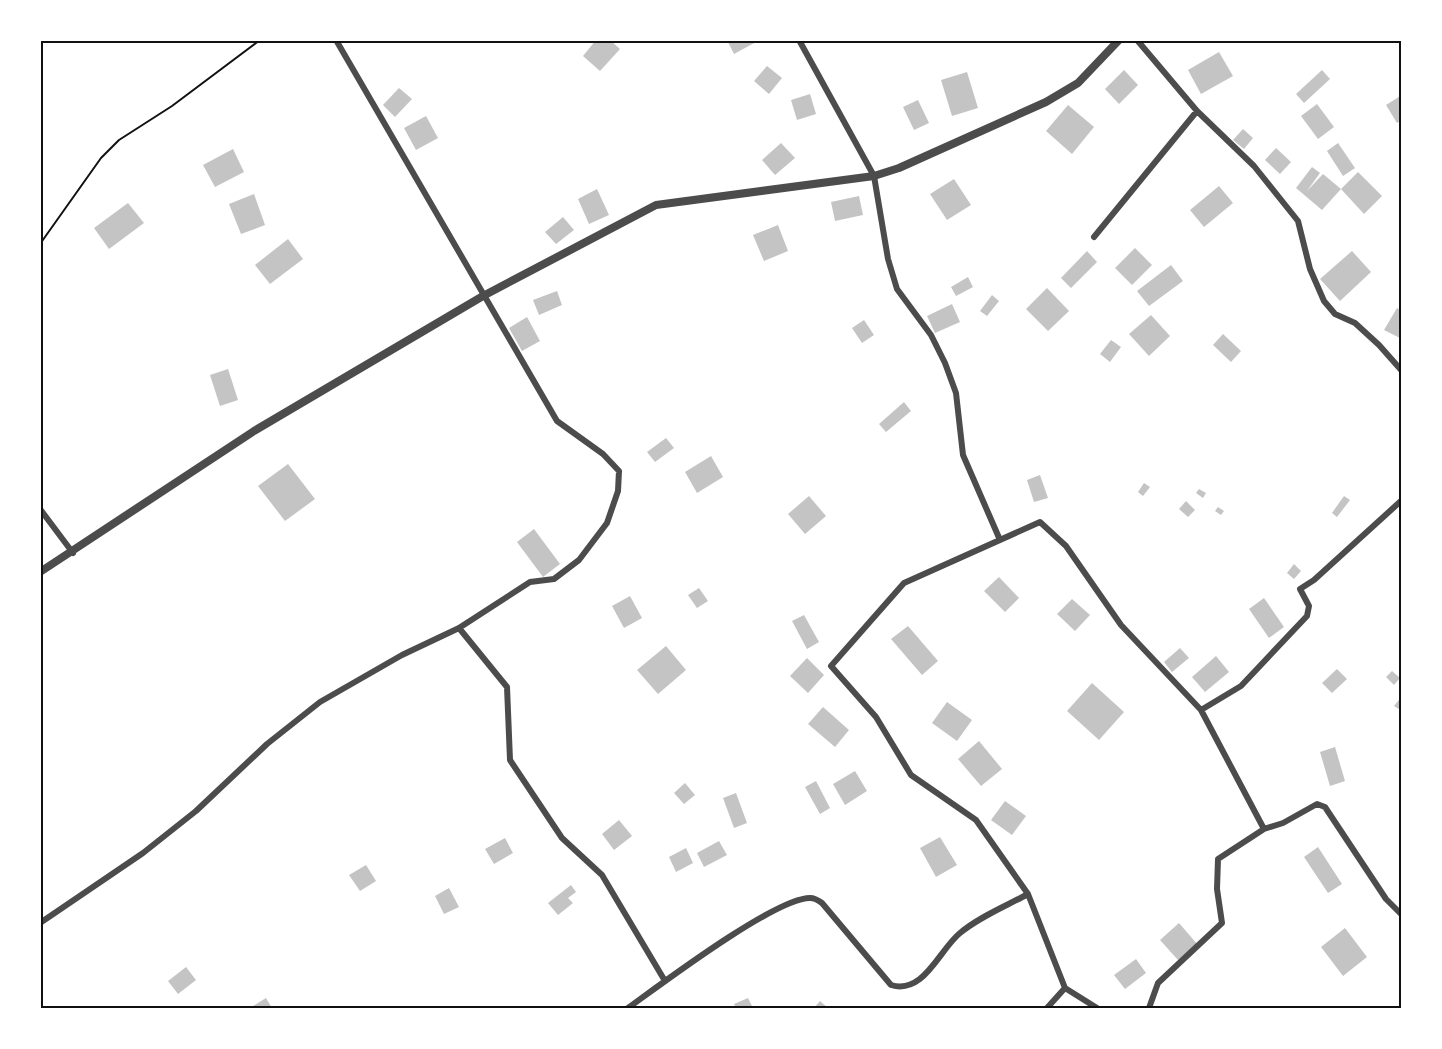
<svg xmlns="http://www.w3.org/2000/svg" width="1442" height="1049" font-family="'DM Sans',sans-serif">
<rect width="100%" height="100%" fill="#fff"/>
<!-- building -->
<path fill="#c4c4c4" d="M596 40H610L620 49 600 71 583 56Z
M727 40H756V42L734 54Z
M1219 52 1233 76 1201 94 1188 70Z
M767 66 782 78 769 94 754 81Z
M1124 70 1138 85 1119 104 1105 89Z
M1322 70 1330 79 1304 103 1296 94Z
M967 72 978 108 952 116 941 80Z
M399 88 412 99 395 117 383 105Z
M810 94 816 114 797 120 791 100Z
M1402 95V120L1397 123 1386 105Z
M918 100 929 123 914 130 903 107Z
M1317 104 1334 127 1318 139 1301 116Z
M1068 105 1094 127 1072 154 1046 131Z
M426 116 438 138 416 150 404 128Z
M1243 129 1253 138 1244 149 1233 140Z
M781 143 795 158 775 175 762 160Z
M1338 143 1355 168 1343 176 1327 151Z
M1276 148 1291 162 1280 174 1265 160Z
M233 149 244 172 215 187 203 165Z
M1312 167 1320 173 1307 191 1323 174 1341 189 1322 210 1296 188Z
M1358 172 1382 196 1364 214 1341 189Z
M954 179 971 205 947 220 930 194Z
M1219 186 1233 203 1204 227 1190 210Z
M597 189 609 215 589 224 578 199Z
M254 194 265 225 241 234 229 204Z
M859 196 863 215 835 221 831 202Z
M128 203 144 223 109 249 94 228Z
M563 217 574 230 556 244 545 232Z
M778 225 788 251 764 261 753 235Z
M288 239 303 259 270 284 255 265Z
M1135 248 1152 265 1132 285 1115 268Z
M1087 251 1097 262 1071 288 1061 278Z
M1352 251 1371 272 1340 301 1320 279Z
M1171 265 1183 281 1149 306 1137 291Z
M968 277 973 287 956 296 951 287Z
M1047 288 1069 311 1048 331 1026 309Z
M557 291 562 305 539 315 533 300Z
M992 295 999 301 987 316 980 311Z
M952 304 960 322 935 333 927 316Z
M1397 308 1402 311V339L1384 330Z
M1151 315 1170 336 1149 356 1129 334Z
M527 317 540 341 522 351 509 328Z
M864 320 874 335 862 343 852 328Z
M1223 334 1241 351 1231 362 1213 345Z
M1111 340 1121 347 1110 362 1100 354Z
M228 369 238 400 220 406 210 375Z
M904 402 911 411 886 432 879 424Z
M666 438 674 448 655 462 647 452Z
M711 456 723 477 697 493 685 472Z
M288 464 315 499 285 521 258 486Z
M1040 475 1048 498 1034 502 1027 480Z
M1144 483 1150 487 1143 496 1138 492Z
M1199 489 1206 493 1203 498 1196 493Z
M809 496 826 516 805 534 788 514Z
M1344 496 1350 500 1337 517 1332 513Z
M1186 501 1195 510 1188 517 1179 509Z
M1218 507 1224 511 1221 515 1215 511Z
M534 529 560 564 543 577 517 542Z
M1294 564 1301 571 1294 579 1287 573Z
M999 577 1019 598 1005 612 984 591Z
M699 588 708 601 697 608 688 595Z
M630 596 642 618 624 628 612 606Z
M1264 598 1284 627 1269 638 1249 609Z
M1072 599 1090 615 1075 631 1057 614Z
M804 615 819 642 807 649 792 621Z
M908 626 938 661 922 675 891 639Z
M666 646 686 670 658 694 637 670Z
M1180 648 1189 658 1172 672 1164 662Z
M1216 656 1229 672 1205 692 1192 677Z
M807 658 824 675 808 693 790 676Z
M1337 669 1347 679 1332 693 1322 683Z
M1392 671 1400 678 1394 685 1386 677Z
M1092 683 1124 712 1099 740 1067 711Z
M1402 696V711L1394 706Z
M947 702 972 720 957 741 932 723Z
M823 707 849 730 835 747 808 724Z
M979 741 1002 769 981 786 958 759Z
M1335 747 1345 781 1330 786 1320 752Z
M855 771 867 791 845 805 833 784Z
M816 781 830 808 820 814 805 787Z
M685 783 695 795 684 804 674 793Z
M736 793 747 823 734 828 723 798Z
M1005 801 1026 816 1012 835 991 820Z
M619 820 632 836 614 850 602 834Z
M940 837 957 865 936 877 920 848Z
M505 838 513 853 494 864 485 849Z
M719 841 727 855 704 867 697 853Z
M1318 847 1342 884 1328 893 1304 857Z
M686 848 693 863 676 872 669 857Z
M366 865 376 881 360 891 349 875Z
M571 885 576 892 568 898 573 903 558 915 548 903Z
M449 888 459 907 444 914 435 896Z
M1179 923 1198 945 1178 960 1160 940Z
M1345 928 1367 957 1343 976 1321 947Z
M1136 959 1146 973 1125 989 1114 975Z
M186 967 196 980 178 994 168 981Z
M266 998 272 1008H250Z
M748 998 753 1008H736L734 1004Z
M820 1001 828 1008H814Z"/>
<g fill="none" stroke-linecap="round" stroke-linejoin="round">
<!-- path -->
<path stroke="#111" stroke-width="2" d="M40 244 101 158 119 140 172 106 260 40"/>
<!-- minor -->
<path stroke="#4c4c4c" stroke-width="6" d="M799 40 874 176 888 259 897 289 931 335 945 363 956 393 963 455 1000 540
M1137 40 1197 111 1254 166 1298 221 1310 269 1324 301 1335 314 1355 323 1379 345 1402 371
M1094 237 1197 111
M40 509 73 553
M459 628 507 687 510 760 562 838 602 875 665 981
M1201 710 1264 829 1283 823 1317 804 1325 807 1386 899 1402 915
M40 923 143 853 196 811 267 744 320 702 402 655 459 628 530 582 554 579 579 560 607 523 618 491 619 471 603 454 557 421 336 40
M628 1008C660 985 775 898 810 898 814 898 818 900 822 903L891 985C924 995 939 950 960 933 979 917 1006 906 1028 894
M1047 1008 1065 988
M1097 1008 1065 988 1028 894 976 820 911 775 876 717 831 666 904 583 1040 522 1066 546 1121 625 1201 710 1241 686 1307 616 1309 606 1300 589 1314 580 1402 500
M1149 1008 1158 983 1222 923 1217 889 1218 859 1264 829"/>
<!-- tertiary -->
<path stroke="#4c4c4c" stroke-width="8" d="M40 572 254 431 483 296 656 205 874 176 899 168 1046 102 1078 83 1119 40"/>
</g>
<!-- border -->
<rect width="1442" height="1049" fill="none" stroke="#ffffff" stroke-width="84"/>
<rect x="42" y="42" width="1358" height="965" fill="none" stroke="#111" stroke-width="2"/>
</svg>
